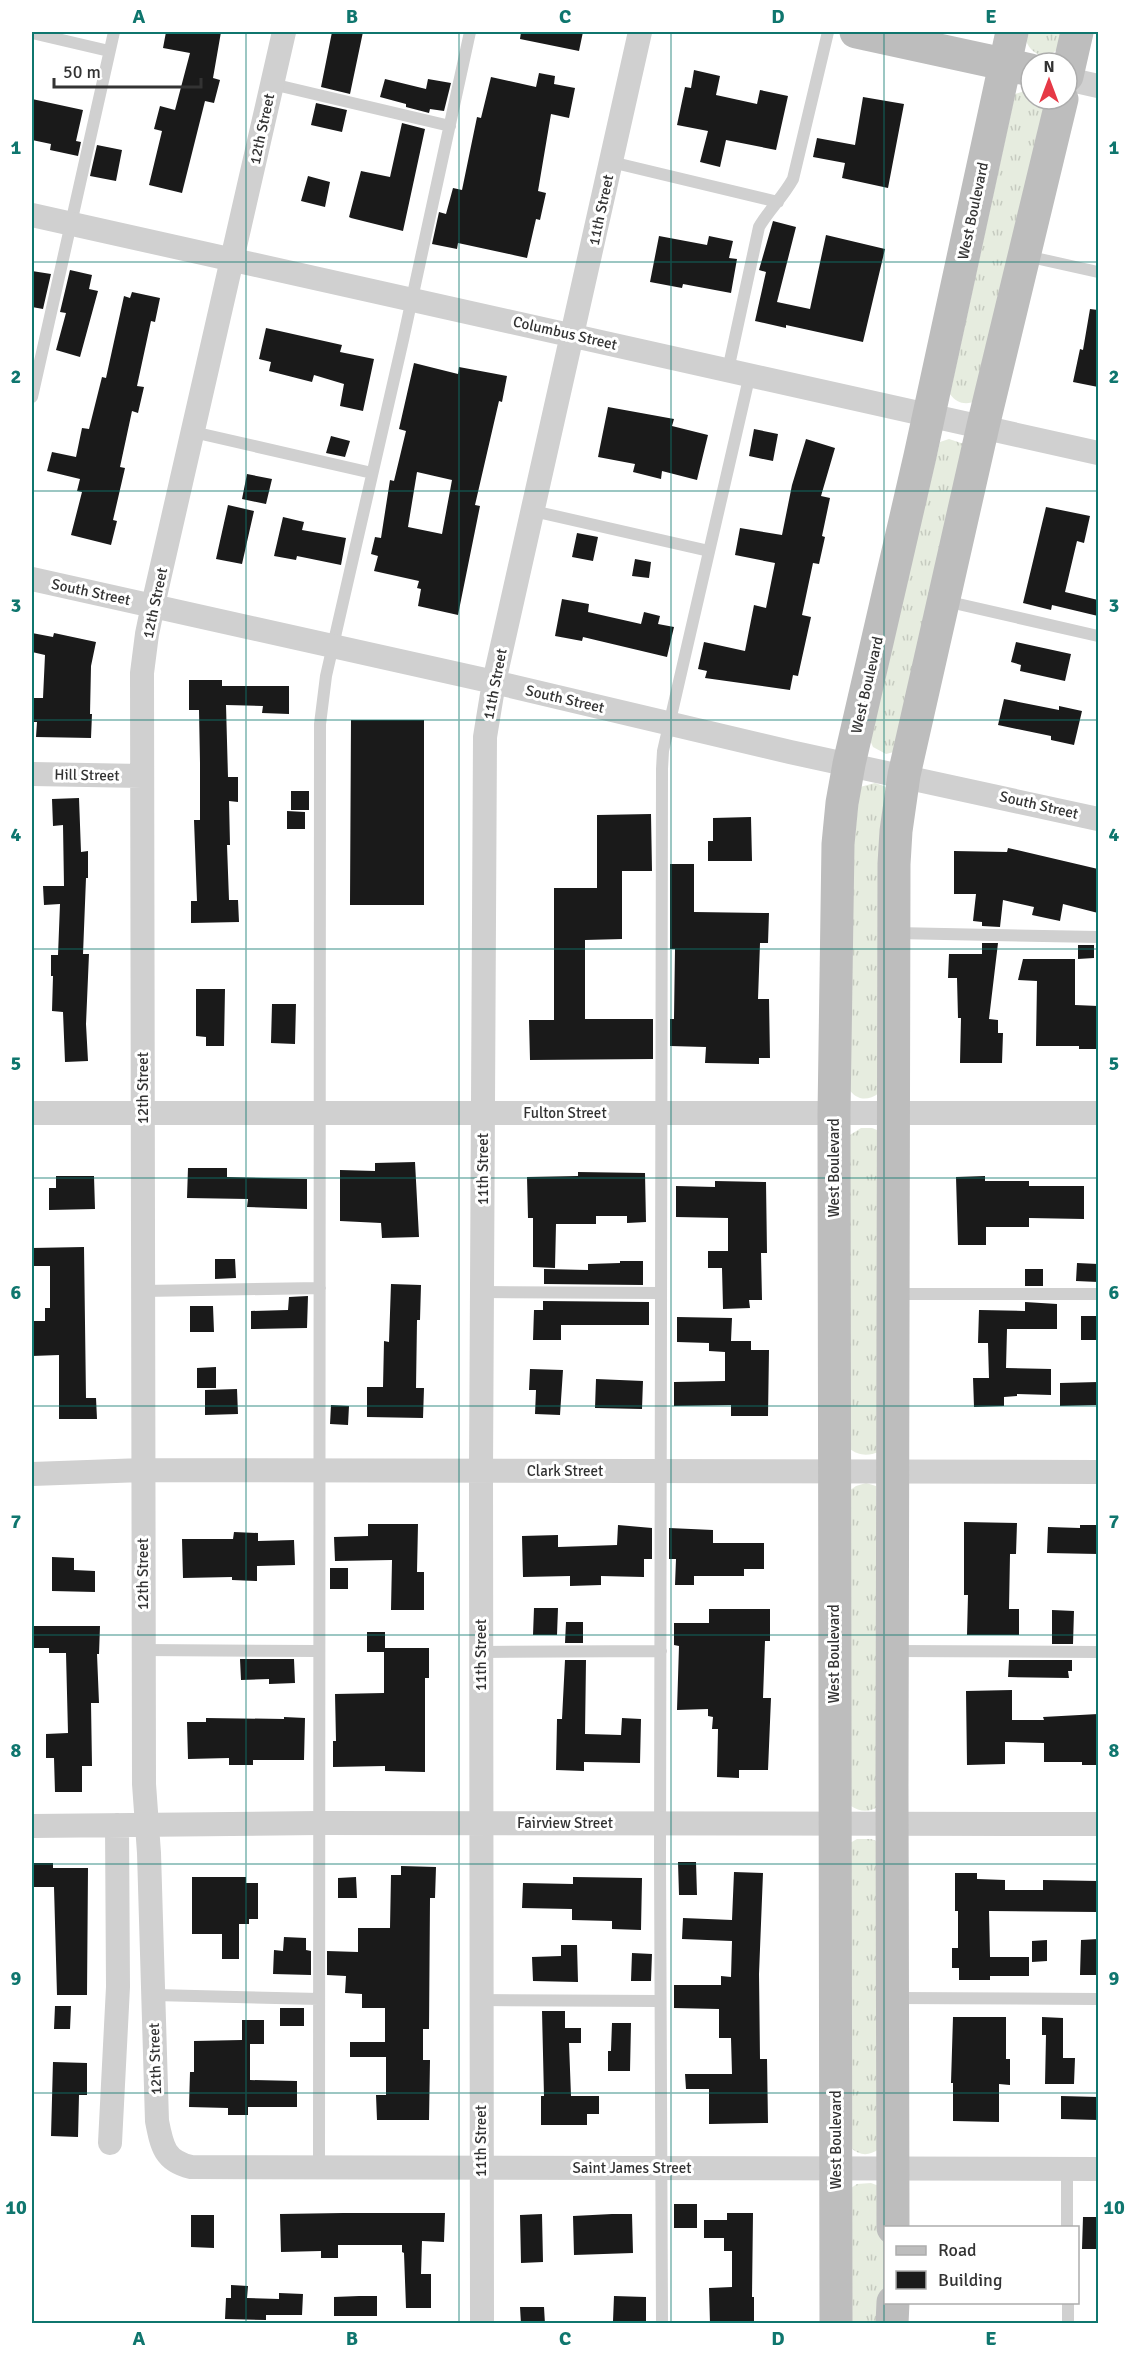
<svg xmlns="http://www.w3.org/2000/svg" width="1130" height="2355" font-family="Signika,sans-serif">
<defs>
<pattern id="grass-tufts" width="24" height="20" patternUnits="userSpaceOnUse" patternTransform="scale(1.5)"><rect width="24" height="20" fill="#e6ecdf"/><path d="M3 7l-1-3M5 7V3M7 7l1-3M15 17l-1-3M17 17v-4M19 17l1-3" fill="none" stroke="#c6cbc0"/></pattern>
</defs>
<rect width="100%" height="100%" fill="#fff"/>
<!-- grass -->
<path fill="url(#grass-tufts)" d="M1025 32H1066C1063 39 1061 48 1054 52 1038 62 1024 46 1025 32Z
M1031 89V99H1046L977 401C966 405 957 404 950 394L1015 94Z
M949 439 964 444 898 751 886 754 873 747 869 738 940 442Z
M875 783 884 786 889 790 879 1093C867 1102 856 1100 848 1088L845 929 860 787Z
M861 1128H872L877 1130 879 1452C868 1456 858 1456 849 1448L850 1135Z
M866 1483 876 1486 881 1805C871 1812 861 1813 851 1806L849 1491 856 1486Z
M857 1839H871L879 1842V2149C869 2156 860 2156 851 2148L850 1843Z
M871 2183 879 2186 886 2228V2323L845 2324 851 2188 857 2184Z"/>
<!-- building -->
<path fill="#1a1a1a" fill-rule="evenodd" d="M166 32H221L213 78 220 80 214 103 205 101 182 193 149 185 162 131 154 129 160 106 175 110 190 53 163 48Z
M332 32H363L350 94 321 87Z
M521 32H583L579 51 520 39Z
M694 70 720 76 716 95 757 104 760 90 788 96 776 150 726 140 720 167 700 162 708 131 677 125 685 87 691 88Z
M539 73 555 76 554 84 575 88 569 118 551 114 538 191 546 193 540 220 536 219 527 258 458 243 457 249 432 244 439 212 446 214 453 188 462 190 477 117 481 118 491 77 536 87Z
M385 79 426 89 428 79 451 83 444 111 430 109 429 113 406 107V104L380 97Z
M863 97 904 104 888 188 842 178 845 163 813 157 817 138 855 145Z
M32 99 83 110 76 141 81 142 78 156 50 150 51 144 32 140Z
M316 103 347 110 342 132 311 125Z
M402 123 425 129 403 231 351 218 349 217 361 171 390 177Z
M97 145 122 150 116 181 90 176Z
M308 176 330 182 325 207 301 201Z
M773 221 796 227 777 302 810 309 826 235 885 249 863 342 786 325V328L755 321 766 272 759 270Z
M659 236 707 245 709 236 733 241 729 258 737 259 731 293 683 284 682 288 650 282Z
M70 270 92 275 89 289 98 291 80 357 56 350 66 313 60 312Z
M32 271 51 274 43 309 32 307Z
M132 292 160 298 155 322 151 321 137 386 144 387 138 413 132 411 120 467 125 468 113 520 117 521 111 545 71 535 82 492 77 491 80 479 47 471 52 452 76 457 82 428 89 429 102 377 106 378 124 296 130 298Z
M1090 309 1098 310V387L1073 382 1080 349 1083 350Z
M266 328 342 345 340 352 374 359 363 411 340 406 344 384 314 375 312 382 269 371 271 362 259 359Z
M414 363 458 374 459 367 507 376 502 402 499 401 475 505 480 506 458 615 418 606 421 589 417 588 419 581 374 571 378 556 371 554 375 537 381 538 390 480 394 481 406 431 399 429ZM417 472 452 480 442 534 408 527Z
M608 407 674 419 672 426 708 435 697 480 662 471 661 479 633 472 635 464 598 457Z
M754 429 778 434 773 461 749 456Z
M331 436 350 441 345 457 326 453Z
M806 439 835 448 821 496 830 498 822 536 825 537 819 564 813 563 802 615 811 617 798 676 793 675 790 690 705 678 707 671 698 669 704 642 745 651 754 605 766 608 775 563 735 555 740 528 782 535 792 485Z
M247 474 272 479 266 504 242 499Z
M228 505 254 511 242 564 216 559Z
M1046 507 1090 516 1084 543 1077 541 1065 592 1098 600V616L1052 605 1051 610 1023 603Z
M283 517 304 522 302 530 346 538 341 565 297 556 296 560 274 556Z
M577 533 598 537 593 561 572 557Z
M635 559 651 562 649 578 632 576Z
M562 599 589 604 588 612 641 624 644 612 660 616 658 624 674 627 667 657 583 637 582 641 555 636Z
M32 633 53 637 54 633 96 642 91 666 90 714H92L91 738 36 737 37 722H32V698H43L45 655 32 652Z
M1016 642 1071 654 1065 681 1020 671 1021 665 1011 662Z
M189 680H222V686H289V714L262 713 263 706 226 705 228 777H238V802L229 801 230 845H227L229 900H238L239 922 191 923V901H197L194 820H200V763L199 710H189Z
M1004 699 1059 710V706L1082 711 1074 745 1051 740V736L998 725Z
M351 720H424V905H350Z
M291 791H309V810H291Z
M79 798 81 852 88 851V878H86L83 954H89L86 1024 88 1061 65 1062 63 1012 52 1011 53 976H51V955H58L60 904 44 905 43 886H64L63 825 53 826 52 799Z
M287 811 305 812V829H287Z
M651 814 652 871H622V939L585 940V1019H653V1059L530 1060 529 1020H554V888H597V815Z
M751 817 752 861H708V841H713V818Z
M1008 848 1098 869V913L1063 904 1060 921 1032 915 1034 907 1003 900 1000 927 982 926V922L973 921 976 894H954V851L1007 852Z
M670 864H694V912L769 913 768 943H760L758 999H769L770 1058H759V1064L705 1063 706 1047 670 1046V1019H674L675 949H670Z
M982 943H998L989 1019 998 1020V1033H1003L1002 1063H960L961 1018H958L957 978H948L949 954H982Z
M1078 945H1094V958L1078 959Z
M1023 959H1075V1005L1098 1006V1049H1079V1046H1036L1037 981 1018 980Z
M196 989H225L224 1046H206V1037L196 1036Z
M272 1004H296L295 1044 271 1043Z
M415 1162 419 1237 382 1238 381 1223 340 1221V1170L375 1171V1163Z
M188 1168H227V1177L307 1179V1209L247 1207 248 1199 187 1198Z
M578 1172 645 1173 646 1222 627 1223V1216H596V1224H556L555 1268 533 1267V1218H528L527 1177 578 1176Z
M56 1176H94L95 1209 49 1210V1188H56Z
M985 1176V1181H1029V1186H1084V1219L1029 1218V1227H986V1245H958L956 1177Z
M715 1181 766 1182 767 1253H761L762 1300H749L750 1308 723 1309 722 1268H708V1251H728V1218L676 1217V1186L715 1187Z
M84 1247 86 1398H96L97 1419H59V1355L32 1356V1321H45V1308H50V1266H32V1248Z
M215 1259H235L236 1278 215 1279Z
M620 1261H643V1285L544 1284V1269L588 1270V1264L620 1263Z
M1077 1263 1098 1264V1282L1076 1281Z
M1025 1269H1043V1286H1025Z
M391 1284 421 1285 420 1320H417L416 1388H424L423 1418 367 1417V1387H383L384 1341 389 1342Z
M308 1296 307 1328 251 1329V1311L288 1310 289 1297Z
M543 1301 649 1302V1325H561V1340H533L534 1310H543Z
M1025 1302 1057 1304V1329H1007L1006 1368 1051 1369V1395L1017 1394V1396L1004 1397V1406L974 1407 973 1378H989L988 1343H978L979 1310 1025 1311Z
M190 1306H213L214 1332H190Z
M1081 1316H1098V1340H1081Z
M677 1317 732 1318 731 1341H751V1350H769L768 1416H731V1405L674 1406V1382L725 1381V1352L709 1351V1343L677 1342Z
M216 1367V1388H197V1368Z
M530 1369 563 1370 560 1415 535 1414 536 1390H529Z
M596 1379 643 1381 642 1409 595 1408Z
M1098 1382V1405L1060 1406V1383Z
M237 1389 238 1414 205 1415V1390Z
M331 1405 349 1406 348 1425 330 1424Z
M964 1522 1017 1523 1016 1554H1010L1009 1609H1019V1635H967L968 1595H964Z
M368 1524H418L417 1572H424V1610H391L392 1560 335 1561 334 1537 368 1536Z
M618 1525 652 1528V1559H644V1577L601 1576V1585L570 1586V1576L523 1577 522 1536 558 1535V1547L617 1545Z
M1080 1525H1098V1554L1047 1553 1048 1527 1080 1528Z
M669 1528 713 1530V1543H764V1569H744V1576H694V1585H675L676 1559H669Z
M234 1532 258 1533V1541L294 1540 295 1565 257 1566V1581L232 1580V1577L183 1578 182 1539H233Z
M52 1557 74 1558V1570L95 1571V1592L52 1591Z
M330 1568H348V1589H330Z
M534 1608H558L557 1635H533Z
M709 1609H770V1641H765L763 1698H771L768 1770H739V1778L717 1777 718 1729H712L713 1717 708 1716V1709L677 1710 679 1646 674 1645V1623H709Z
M1052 1610 1074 1611 1073 1644H1052Z
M566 1622H583V1643H565Z
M32 1626H100L99 1654H97L99 1703H91L92 1766H82V1792H55L54 1758H46V1734L68 1733 66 1653H49V1648H32Z
M367 1632H385V1648H429V1678H425V1772L385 1771V1766L333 1767V1741H336L335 1694 384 1693V1652H367Z
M240 1659H294L295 1683 269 1684V1679L241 1680Z
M565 1660H586L585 1734 621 1735 622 1718 641 1719 640 1763 584 1762V1771L556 1770 557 1719H562Z
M1009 1660H1072V1671H1068L1069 1678 1008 1677Z
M1012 1690V1720H1044L1043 1717 1098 1714V1765H1082V1762H1044V1743L1005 1742V1764L967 1765 966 1691Z
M284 1717 305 1718 304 1760H253V1765H229V1758L188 1759 187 1722H206V1718L284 1719Z
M678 1862H696L697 1895H679Z
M34 1863H53V1868H88L87 1995H57L54 1887H33Z
M401 1866 436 1867 435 1898H430L429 2029H423V2060H430L429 2120H377L376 2095H386V2057H350V2042H385V2008H362V1994L345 1993 346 1976 327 1975V1951L358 1952V1928H390L391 1875H401Z
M734 1872 763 1873 759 1974 760 2059H767L768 2123 709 2124V2089H686L685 2074H732L731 2038H719V2009L674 2008V1985H721V1976L731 1977 732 1941 682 1939 683 1918 732 1920Z
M955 1873H977V1879L1005 1880V1890H1043V1880L1098 1881V1912L989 1911 990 1957H1029V1976H990V1980H959V1968H952V1948H958V1911H955Z
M192 1877H246V1883H258V1919H249V1924H239V1959H222V1934H192Z
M356 1877 357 1898H338V1878Z
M573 1877 642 1878 641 1930 612 1929V1921L572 1920V1909L522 1908 523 1883 573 1884Z
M284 1937 306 1938V1950L311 1951V1975L273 1974 274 1950 283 1951Z
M1098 1939V1975H1080L1081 1940Z
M1047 1940V1961L1032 1962V1941Z
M561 1945H577L578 1982 533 1981 532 1957 561 1956Z
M632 1953 652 1954 651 1981H631Z
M55 2006H71L70 2029H54Z
M280 2008H304V2026H280Z
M542 2011H565V2028H581V2043H569L571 2096H599V2114H587V2125H541V2096H544Z
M953 2017H1006V2059H1010V2085L999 2084V2122L953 2121V2083H951Z
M1042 2017 1063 2018V2058H1075L1074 2084H1045L1046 2035H1042Z
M242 2020H264V2044H250V2080L297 2081V2107H248V2115H228V2108L189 2107 190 2072H194V2041L242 2040Z
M612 2023H631L630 2071H608V2051H611Z
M53 2062 87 2063V2095H79L78 2137 51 2136Z
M1061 2096 1098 2097V2120L1061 2119Z
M674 2204H697V2228H674Z
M343 2213H445L444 2242 422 2241 421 2274H431V2308H406L404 2253 402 2252V2245H338V2258H321V2251L281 2252 280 2214Z
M727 2213H753L752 2297H754V2324H710L709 2288 732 2287V2251H724V2238H704V2220H727Z
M542 2214 543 2262 521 2263 520 2215Z
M612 2214H632L633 2253 574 2255 573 2216Z
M191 2215H214V2248L191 2247Z
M1083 2217H1098V2249H1082Z
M231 2285 248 2286 247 2298 279 2299V2293L303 2294 302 2315H266V2320L225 2319 226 2298H231Z
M359 2296H377V2316H334V2297Z
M614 2296 646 2297V2322L613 2321Z
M520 2307H544L545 2324H521Z"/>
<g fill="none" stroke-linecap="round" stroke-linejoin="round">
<!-- lane -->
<path stroke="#d0d0d0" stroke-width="12" d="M32 33 109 51
M272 84 450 126
M611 162 778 202
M1026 256 1098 272
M728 370 759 227C769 210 783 197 793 179L828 32
M32 397 114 32
M193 432 372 473
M533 511 709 551
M945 601 1098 636
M895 933 1098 937
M144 1291 320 1288
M483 1292 661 1293
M894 1294H1098
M142 1650 318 1651
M893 1651 1098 1652
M481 1652 661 1651
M154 1995 319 1999
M894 1998 1098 1999
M480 2000 660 2001
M319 2167 320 724 326 676 403 340 470 32
M1067 2169V2228
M1068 2302V2324
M662 2324 660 1860 662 769 663 751 750 374"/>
<!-- street -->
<path stroke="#d0d0d0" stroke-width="24" d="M284 32 153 605 147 634 142 673 144 1784 149 1853 157 2121C162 2147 165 2161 191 2167L1098 2169
M1067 79 1098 86
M32 215 1098 453
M32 579 494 682 790 752 1098 819
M32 774 142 776
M32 1113H1098
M32 1474 143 1470 1098 1472
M32 1826 318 1823 1098 1824
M110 2143 118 1987 117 1825
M482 2324 481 1470 485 737 494 682 640 32"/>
<!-- secondary -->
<path stroke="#bdbdbd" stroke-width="33" d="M856 32 1031 70
M1067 76 1077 32
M893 2228 892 1786 894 864 896 831 904 775 983 426 1062 99
M836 2324 834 1114 838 844 842 803 849 764 920 456 1012 32
M892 2324 893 2302"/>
</g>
<!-- grid -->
<path fill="none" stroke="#0f766e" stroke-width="1.5" stroke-opacity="0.55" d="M246 32V2324M459 32V2324M671 32V2324M884 32V2324M32 262H1098M32 491H1098M32 720H1098M32 949H1098M32 1178H1098M32 1406H1098M32 1635H1098M32 1864H1098M32 2093H1098"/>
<g text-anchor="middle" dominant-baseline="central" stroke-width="6" stroke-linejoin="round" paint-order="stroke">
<!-- street labels -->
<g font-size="15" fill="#333" stroke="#fff">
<text transform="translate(262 129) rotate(-78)">12th Street</text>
<text transform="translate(601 210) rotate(-78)">11th Street</text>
<text transform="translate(973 211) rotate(-78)">West Boulevard</text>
<text transform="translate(565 333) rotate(13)">Columbus Street</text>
<text transform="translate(91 592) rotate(12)">South Street</text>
<text transform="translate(155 603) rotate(-78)">12th Street</text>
<text transform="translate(495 684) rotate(-79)">11th Street</text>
<text transform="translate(867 685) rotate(-77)">West Boulevard</text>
<text transform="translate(565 699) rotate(13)">South Street</text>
<text transform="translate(87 775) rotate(1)">Hill Street</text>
<text transform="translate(1039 805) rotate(13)">South Street</text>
<text transform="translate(143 1088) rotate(-90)">12th Street</text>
<text x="565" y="1113">Fulton Street</text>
<text transform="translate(834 1168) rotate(-90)">West Boulevard</text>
<text transform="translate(483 1169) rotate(-90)">11th Street</text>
<text x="565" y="1471">Clark Street</text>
<text transform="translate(143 1574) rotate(-90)">12th Street</text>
<text transform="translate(834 1654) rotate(-90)">West Boulevard</text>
<text transform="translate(481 1655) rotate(-90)">11th Street</text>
<text x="565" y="1823">Fairview Street</text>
<text transform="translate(155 2059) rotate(-92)">12th Street</text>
<text transform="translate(836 2140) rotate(-90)">West Boulevard</text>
<text transform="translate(481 2141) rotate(-90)">11th Street</text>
<text x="632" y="2168">Saint James Street</text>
</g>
</g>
<!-- border -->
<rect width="1130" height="2355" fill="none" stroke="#ffffff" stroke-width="66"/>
<!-- legend -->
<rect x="884" y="2226" width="195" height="78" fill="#ffffff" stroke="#adadad" stroke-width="1.5"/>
<rect x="896" y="2246" width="30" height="9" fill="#bdbdbd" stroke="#adadad" stroke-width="1.5"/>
<text x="938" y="2256" font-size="18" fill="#333333">Road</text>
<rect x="896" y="2271" width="30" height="18" fill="#1a1a1a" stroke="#adadad" stroke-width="1.5"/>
<text x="938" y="2286" font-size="18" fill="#333333">Building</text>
<!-- north arrow -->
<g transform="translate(1049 81)"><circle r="28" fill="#ffffff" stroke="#adadad" stroke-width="1.5"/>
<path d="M0-4.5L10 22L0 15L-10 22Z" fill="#e63946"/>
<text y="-9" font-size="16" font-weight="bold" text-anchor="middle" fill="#333333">N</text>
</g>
<!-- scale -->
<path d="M54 78v9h147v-9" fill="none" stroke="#333333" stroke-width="3"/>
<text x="63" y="78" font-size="18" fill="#333333" stroke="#ffffff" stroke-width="4.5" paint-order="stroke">50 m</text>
<rect x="33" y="33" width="1064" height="2289" fill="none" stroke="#0f766e" stroke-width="2"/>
<g font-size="20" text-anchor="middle" font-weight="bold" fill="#0f766e">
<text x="139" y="23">A</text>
<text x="352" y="23">B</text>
<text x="565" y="23">C</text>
<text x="778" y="23">D</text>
<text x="991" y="23">E</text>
<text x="16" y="154">1</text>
<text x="1114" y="154">1</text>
<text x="16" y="383">2</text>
<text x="1114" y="383">2</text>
<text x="16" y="612">3</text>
<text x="1114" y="612">3</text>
<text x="16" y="841">4</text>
<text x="1114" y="841">4</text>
<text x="16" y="1070">5</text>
<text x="1114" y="1070">5</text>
<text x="16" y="1299">6</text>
<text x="1114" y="1299">6</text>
<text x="16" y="1528">7</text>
<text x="1114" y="1528">7</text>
<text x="16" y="1757">8</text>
<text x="1114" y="1757">8</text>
<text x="16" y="1985">9</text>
<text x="1114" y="1985">9</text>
<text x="16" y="2214">10</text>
<text x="1114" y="2214">10</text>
<text x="139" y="2345">A</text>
<text x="352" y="2345">B</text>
<text x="565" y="2345">C</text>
<text x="778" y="2345">D</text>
<text x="991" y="2345">E</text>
</g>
</svg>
